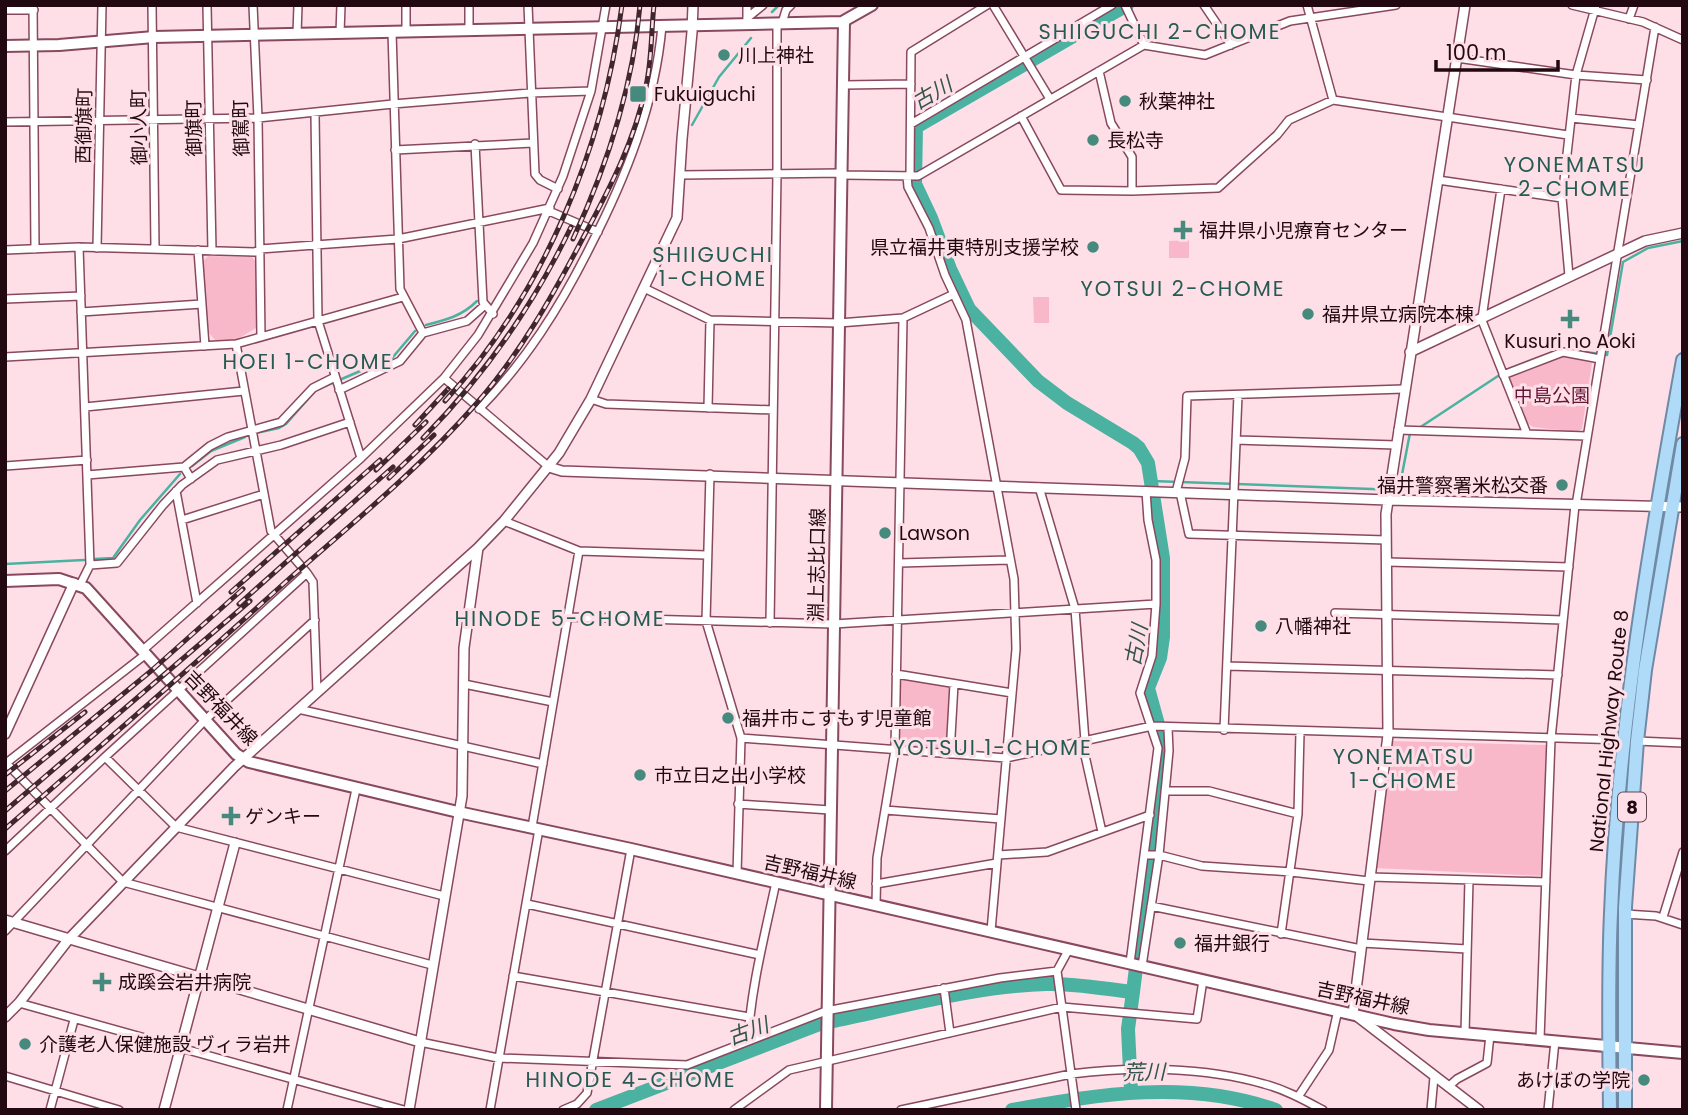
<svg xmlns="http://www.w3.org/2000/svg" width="1688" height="1115" font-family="Poppins,'Noto Sans JP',sans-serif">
<rect width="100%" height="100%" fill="#fedfe7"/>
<!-- green -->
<path fill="#f9b8ca" d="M1189 240V258H1169V241Z
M208 256 252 257 257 263 256 328 236 340H215L208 332 203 261Z
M1033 297H1049V323H1034Z
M1562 355 1592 363 1582 429 1576 432 1533 427 1527 423 1508 376Z
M896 674 954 684 950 754 895 750Z
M1391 741 1548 745 1543 876 1375 868Z"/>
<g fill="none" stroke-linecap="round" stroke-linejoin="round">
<!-- stream -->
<path stroke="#4bb2a1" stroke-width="2.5" d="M772 12 779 5
M692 125 719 77 751 38
M426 325C446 320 462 316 477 301
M1563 349 1607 355 1623 262 1648 248 1683 241
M1419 428 1501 374
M256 433 279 428 286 424 316 390 393 357 415 331
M192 466 211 451 245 437
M1152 481 1399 490 1410 433
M94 559 113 558 140 520 180 474
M5 564 84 560"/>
<!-- river -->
<path stroke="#4bb2a1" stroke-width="14" d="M1131 1091 1128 1029 1133 992
M596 1110 817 1025 838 1020C906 1006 976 986 1046 984 1075 983 1104 989 1133 992L1164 746 1148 688 1160 658 1163 637V558L1148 463 1139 448 1133 443 1067 403 1038 381 969 309 950 269 931 218 915 184 916 127 1127 5
M1012 1110C1099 1094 1189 1079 1276 1110"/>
<!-- minor casing -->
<g stroke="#88495e" stroke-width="10">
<path id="minor" d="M33 5 35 249
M152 5 155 248
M207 5 212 251
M253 5 258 118 261 337
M469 5V30
M528 5 535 174 540 180 558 189
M747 5V20
M993 5 1050 99
M1125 5 1144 45
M1204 5 1231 45
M1307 5 1333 100
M1572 5 1643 22 1683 40
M5 10H34
M747 18 763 5
M1629 19 1634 5
M782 23 786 10 791 5
M392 32 400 289 423 333 467 321 485 305
M406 32V5
M340 33 341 5
M297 34 298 5
M1457 58 1576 75 1647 80
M1099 71 1111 123 1132 157V191
M844 85 911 84
M315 114 318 321 361 458
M1021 116 1061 190 1132 191 1218 188 1277 135 1289 120 1333 100 1568 135
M1571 118 1639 125
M5 122 258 118 393 104 530 93 591 91
M911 124 1112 5
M475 144 483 302 493 314
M395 150 533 143
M680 175 842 173
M842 175 918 176 1144 45 1205 55 1290 21 1396 5
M907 176 908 187 929 228 945 275 966 320 1014 579 1016 649 991 931
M910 176 911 52 987 5
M1438 180 1562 198
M549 211 598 232
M79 247 90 565 80 585
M97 248 102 5
M5 250 79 247 255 252 260 249 398 239 550 208
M198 250 205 346
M1569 276 1562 198 1576 75 1596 5
M644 288 710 320 839 323 903 318 954 294
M5 299 81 296
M81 312 202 304
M1481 318 1527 434
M1482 318 1501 189
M236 344 271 531 307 573
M5 357 236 344 403 297
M1503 375 1563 352 1600 359
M444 378 549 467
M339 390 400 361 423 333
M591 399 606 404 773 410
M85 407 244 391
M708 408 710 320
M479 409C526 361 560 307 590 247 626 177 655 105 662 26
M1398 430 1587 436
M1236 440 1396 445
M5 466 87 460
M184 467 210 446 228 437 281 422 313 388 335 377
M710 474 706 621 741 738 737 874
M87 475 184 467 191 479
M1039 487 1075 609 1085 741
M176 491 197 603
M1176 492 1185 458 1187 396 1404 389
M1180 492 1189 534 1386 540
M1576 505 1655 27
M182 520 264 494
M504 521 579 551 706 555
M1387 562 1569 567
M899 563 1009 560
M90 565 117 563 163 505 182 485 217 460 281 445 350 422
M1335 613 1563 620
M566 617 834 624 1156 604
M770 623 777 174V24
M143 650 361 458 444 378 478 335 533 243 563 176 591 91 606 5
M1227 666 1558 675
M896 674 1012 693
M464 684 553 702
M298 709 543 764
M1224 730 1238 395
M741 738 1006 758 1152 726 1624 740
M1637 741 1683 743
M1082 742 1102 832
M950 754 954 684
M105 757 176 827 444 896
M5 764 146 654
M7 764 123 882 432 965
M1165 791H1209L1298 814
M738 804 830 810
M885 810 1001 819
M532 827 579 551
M5 851 105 757 307 573 313 582 317 692
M998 855 1047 852 1150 815
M1146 855H1159L1202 866 1291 872 1369 881
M1370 877 1546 882
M876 884 997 863
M527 904 760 955
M876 905 877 858 895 750 903 318
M1151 906 1361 949
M1625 914 1656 916 1683 925
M1663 917 1683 852
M5 931 205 720 315 620
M1281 934 1298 814 1300 732
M1362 943 1467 949
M1069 949 1057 971 1076 1110
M1130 963 1158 748 1140 693 1152 656 1156 604V560L1148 520 1146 491
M1142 966 1159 855 1169 751 1168 728
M513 976 749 1017
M944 988 950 1033
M19 1003 404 1110
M1465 1033 1469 880
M1540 1039 1551 739 1575 505
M748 1040C751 987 765 934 776 882
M420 1042 498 1058 687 1065 826 1011 1000 978 1057 971
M5 1076 119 1110
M1448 1087 1457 1079 1487 1063 1490 1035
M1298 1097 1329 1050 1338 1010
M50 1110 74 1020
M287 1110 356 789
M490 1110 539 829
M563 1110 577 1104 587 1093 631 849
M734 1110 789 1070 1062 1007 1197 1019 1203 980
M901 1110 1071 1074C1131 1066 1205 1067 1264 1084 1284 1089 1304 1100 1323 1110
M1431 1110 1434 1077
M1548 1110 1555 1041"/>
</g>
<!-- tertiary casing -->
<g stroke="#88495e" stroke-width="12">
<path id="tertiary" d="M1410 352 1645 241 1683 233
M549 467 562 471 1388 500 1683 507
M5 734 74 583
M5 920 420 1042
M1353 1014 1388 735 1386 514 1465 5
M5 1017 19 1003 68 940 234 767 478 548 504 521 559 453 591 399 677 218 682 139 692 32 693 5
M1358 1017 1479 1110
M164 1110 235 843
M409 1110 462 796 464 648 478 548"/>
</g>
<!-- secondary casing -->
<g stroke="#88495e" stroke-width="14">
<path id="secondary" d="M5 46 59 45 154 37 842 22 872 5
M5 581 59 579 86 588 236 754 249 762 458 812 631 849 1394 1024 1429 1030 1683 1053
M826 1110 844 22"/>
</g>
<!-- trunk casing -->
<g stroke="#708aa6" stroke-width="16">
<path id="trunk" d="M1610 1110C1609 1044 1608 978 1611 913 1618 727 1650 543 1683 360
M1625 1110V907L1637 741 1645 670 1683 444"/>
</g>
<!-- minor -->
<use href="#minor" stroke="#fff" stroke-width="7"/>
<!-- tertiary -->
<use href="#tertiary" stroke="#fff" stroke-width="9"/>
<!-- secondary -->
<use href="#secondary" stroke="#fff" stroke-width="10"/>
<!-- trunk -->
<use href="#trunk" stroke="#afdaf8" stroke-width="12"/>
<!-- rail casing -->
<g stroke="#40262f" stroke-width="5">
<path id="rail" d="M573 239C607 166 633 86 640 5
M445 401C544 293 603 150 622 5
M415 425 448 389
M423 438C485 375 533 306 571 227
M376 470 426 422
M389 478 434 435
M231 592 380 460
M239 604 393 467
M5 775 85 712
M5 791 151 671 243 589
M5 811 250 601
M5 829C101 746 196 663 290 578 354 522 420 468 476 404 520 354 553 295 584 236 610 188 635 140 646 86 652 59 651 32 654 5"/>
</g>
<!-- rail -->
<use href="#rail" stroke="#fedfe7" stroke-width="2.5" stroke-dasharray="8" stroke-linecap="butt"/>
</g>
<!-- markers -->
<g fill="#46897d" stroke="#fedfe7" stroke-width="2.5">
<circle cx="724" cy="55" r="7"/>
<rect x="629" y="85" width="18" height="18" rx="3.5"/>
<circle cx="1125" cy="101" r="7"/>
<circle cx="1093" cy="140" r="7"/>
<path d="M1179.5 219.5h7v7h7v7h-7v7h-7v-7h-7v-7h7z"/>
<circle cx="1093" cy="247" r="7"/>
<circle cx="1308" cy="314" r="7"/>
<path d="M1566.5 308.5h7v7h7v7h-7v7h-7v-7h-7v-7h7z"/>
<circle cx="1562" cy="485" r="7"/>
<circle cx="885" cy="533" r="7"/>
<circle cx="1261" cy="626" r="7"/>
<circle cx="728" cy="718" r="7"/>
<circle cx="640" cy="775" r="7"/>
<path d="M227.5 805.5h7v7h7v7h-7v7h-7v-7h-7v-7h7z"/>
<circle cx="1180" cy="943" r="7"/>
<path d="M98.5 971.5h7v7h7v7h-7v7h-7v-7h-7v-7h7z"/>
<circle cx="25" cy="1044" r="7"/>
<circle cx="1644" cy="1080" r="7"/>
</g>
<g text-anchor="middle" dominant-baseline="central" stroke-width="6" stroke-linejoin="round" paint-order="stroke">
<!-- shield labels -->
<rect fill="#fedfe7" stroke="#634851" stroke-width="2" x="1618" y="792.5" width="28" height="29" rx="5"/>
<g font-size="18" font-weight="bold" fill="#210811">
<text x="1632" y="807">8</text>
</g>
<!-- poi labels -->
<g font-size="19" fill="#210811" stroke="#fedfe7" text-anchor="start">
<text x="738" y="55">川上神社</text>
<text x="654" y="94">Fukuiguchi</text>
<text x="1139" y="101">秋葉神社</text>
<text x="1107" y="140">長松寺</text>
<text x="1199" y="230">福井県小児療育センター</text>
<text x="1079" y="247" text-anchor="end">県立福井東特別支援学校</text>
<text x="1322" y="314">福井県立病院本棟</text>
<text x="1570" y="341" text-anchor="middle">Kusuri no Aoki</text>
<text x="1548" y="485" text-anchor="end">福井警察署米松交番</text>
<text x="899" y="533">Lawson</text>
<text x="1275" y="626">八幡神社</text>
<text x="742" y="718">福井市こすもす児童館</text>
<text x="654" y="775">市立日之出小学校</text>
<text x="245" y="816">ゲンキー</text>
<text x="1194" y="943">福井銀行</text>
<text x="118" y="982">成蹊会岩井病院</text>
<text x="39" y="1044">介護老人保健施設 ヴィラ岩井</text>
<text x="1630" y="1080" text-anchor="end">あけぼの学院</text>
</g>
<!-- street labels -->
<g font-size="19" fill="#210811" stroke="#fedfe7">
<text transform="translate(84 126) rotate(-89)">西御旗町</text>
<text transform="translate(139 127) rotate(-91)">御小人町</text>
<text transform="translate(194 128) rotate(-91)">御旗町</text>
<text transform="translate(241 128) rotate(-92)">御駕町</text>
<text transform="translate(817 565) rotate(-89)">淵上志比口線</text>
<text transform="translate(221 708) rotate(46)">吉野福井線</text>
<text transform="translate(1609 731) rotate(-84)">National Highway Route 8</text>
<text transform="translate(810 872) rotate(13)">吉野福井線</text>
<text transform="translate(1363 998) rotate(12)">吉野福井線</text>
</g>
<!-- park labels -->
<g font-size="19" fill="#661537" stroke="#fedfe7">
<text x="1552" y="395">中島公園</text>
</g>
<!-- neighbourhood labels -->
<g font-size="21" letter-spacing="2" fill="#255b52" stroke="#fedfe7">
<text x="1160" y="31">SHIIGUCHI 2-CHOME</text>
<text x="1575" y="164">YONEMATSU<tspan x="1575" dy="24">2-CHOME</tspan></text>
<text x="713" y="254">SHIIGUCHI<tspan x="713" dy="24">1-CHOME</tspan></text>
<text x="1183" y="288">YOTSUI 2-CHOME</text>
<text x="308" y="361">HOEI 1-CHOME</text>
<text x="560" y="618">HINODE 5-CHOME</text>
<text x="993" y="747">YOTSUI 1-CHOME</text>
<text x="1404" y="756">YONEMATSU<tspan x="1404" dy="24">1-CHOME</tspan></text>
<text x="631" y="1079">HINODE 4-CHOME</text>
</g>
<!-- water labels -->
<g font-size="21" font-style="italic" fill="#34544d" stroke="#fedfe7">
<text transform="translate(932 93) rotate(-30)">古川</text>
<text transform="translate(1136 645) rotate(-79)">古川</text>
<text transform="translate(748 1031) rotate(-20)">古川</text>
<text transform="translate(1144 1072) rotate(-1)">荒川</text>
</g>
</g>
<!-- border -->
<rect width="1688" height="1115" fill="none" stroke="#210811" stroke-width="14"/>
<!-- scale -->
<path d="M1436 60v10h122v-10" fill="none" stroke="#210811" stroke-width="3.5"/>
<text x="1446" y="60" font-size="21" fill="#210811" stroke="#fedfe7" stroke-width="5" paint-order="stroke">100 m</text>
</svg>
